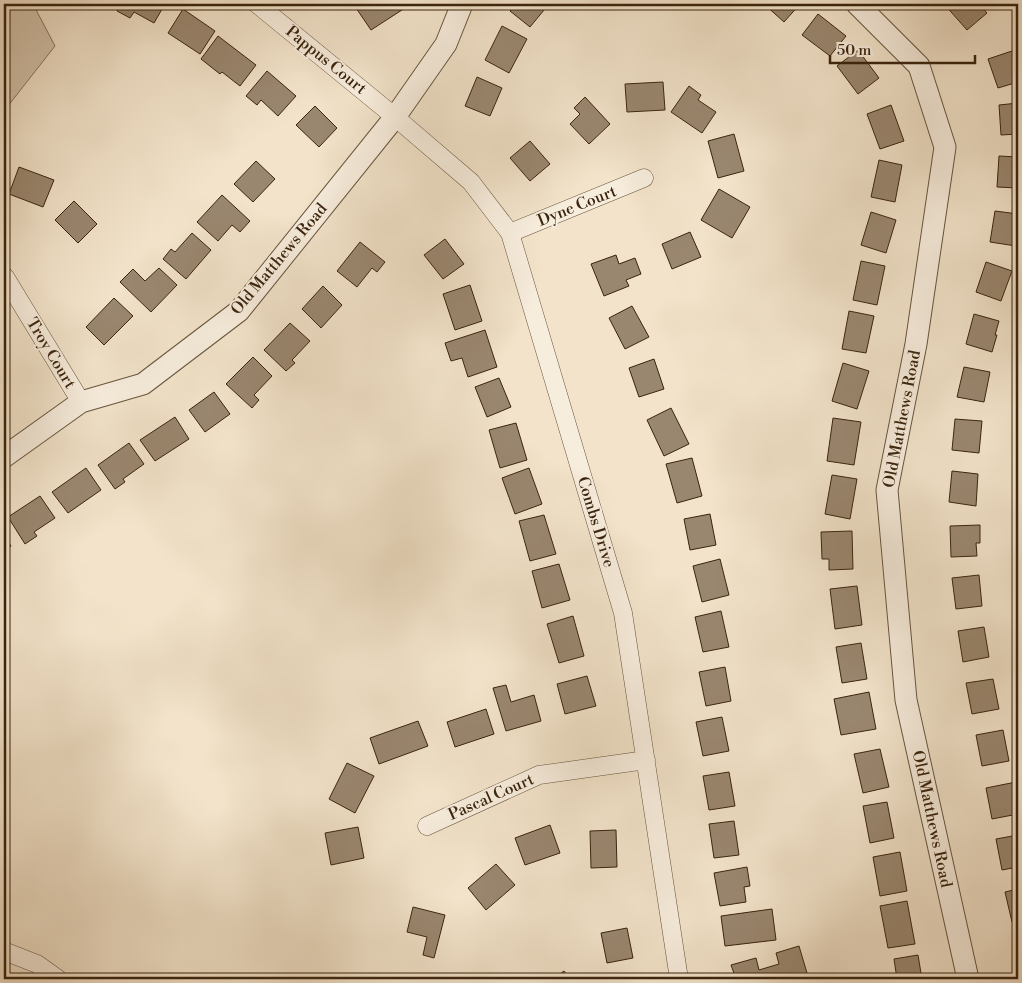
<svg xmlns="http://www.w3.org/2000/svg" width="1022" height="983" font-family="'Libre Bodoni',serif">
<rect width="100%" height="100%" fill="#f2e3ca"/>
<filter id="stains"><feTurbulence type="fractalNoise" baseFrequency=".004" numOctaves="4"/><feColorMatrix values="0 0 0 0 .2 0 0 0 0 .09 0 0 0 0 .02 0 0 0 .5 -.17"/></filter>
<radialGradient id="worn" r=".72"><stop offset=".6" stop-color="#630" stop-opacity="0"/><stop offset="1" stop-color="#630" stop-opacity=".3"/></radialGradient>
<!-- green -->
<path fill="#d3c3aa" stroke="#86745c" d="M4 4H33L55 46 4 111Z"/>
<!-- building -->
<path fill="#9a8770" stroke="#3a240e" d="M121 4H165L154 23 134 12 130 18 117 11Z
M362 4H403L405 8 371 30 356 8Z
M516 4H549L530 27 510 11Z
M764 4H800L784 22Z
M944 4H979L987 13 967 30Z
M183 9 215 31 200 54 168 33Z
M818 14 846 36 830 56 802 35Z
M502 26 527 39 509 73 485 60Z
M218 36 256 65 240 86 222 72 220 74 201 59Z
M1018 49V82L998 88 988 59Z
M858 50 879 78 858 94 837 66Z
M267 71 296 96 278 116 261 100 257 105 246 96Z
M477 77 502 88 490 116 465 106Z
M663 82 665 110 627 112 625 84Z
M689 86 701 95 698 100 716 112 702 133 671 112Z
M585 97 610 124 589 144 570 124 580 114 574 108Z
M1018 103V134L1001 135 999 105Z
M891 105 904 141 880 149 867 114Z
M315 106 337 128 319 147 296 125Z
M734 134 744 171 718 178 708 141Z
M530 141 550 164 530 181 510 158Z
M999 156 1018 157V188L997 187Z
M879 160 902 165 895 202 871 197Z
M256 161 275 179 253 202 234 184Z
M19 167 54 180 43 207 9 194Z
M719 189 750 207 732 238 701 220Z
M222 195 250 221 240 232 232 225 218 241 197 222Z
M74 201 97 224 78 243 55 220Z
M995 211 1018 214V234L1016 246 990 242Z
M871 212 896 220 886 253 861 245Z
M690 232 701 257 672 269 662 244Z
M192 233 211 250 186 279 163 259 171 249 175 252Z
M445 239 464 264 443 279 424 255Z
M360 242 385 262 377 272 372 268 357 287 337 271Z
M616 255 619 264 635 258 641 274 626 280 629 286 604 296 591 264Z
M861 261 885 266 877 305 853 300Z
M986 262 1012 271 1001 301 976 292Z
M159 268 177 285 151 312 120 282 133 269 145 281Z
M470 285 482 321 455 330 443 294Z
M323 286 342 305 321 328 302 309Z
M114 298 133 316 104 345 86 327Z
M632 306 649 337 625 349 609 318Z
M849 311 874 316 866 353 842 349Z
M974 314 999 321 995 335H997L992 352 966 344Z
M290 323 310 341 292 360 295 363 286 371 264 350Z
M485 330 497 367 468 377 462 358 451 361 445 343Z
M253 357 272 376 254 395 259 400 252 408 226 384Z
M654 359 664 389 639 397 629 368Z
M843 363 869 371 857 409 832 401Z
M964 367 990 372 984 402 957 397Z
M499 378 511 407 487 417 475 387Z
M214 392 230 414 205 432 189 410Z
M671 408 689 444 664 456 647 420Z
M175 417 189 439 155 461 140 440Z
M833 418 861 422 854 465 827 461Z
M955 419 982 421 979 453 952 450Z
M516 423 527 460 500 468 489 430Z
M129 443 144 464 123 479 125 482 115 489 98 465Z
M692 458 702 496 677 503 666 464Z
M86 468 101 490 68 513 52 492Z
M529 468 542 504 515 514 502 478Z
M952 471 978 474 976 506 949 502Z
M832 475 857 479 850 519 825 514Z
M40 496 55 518 34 532 37 536 25 544 8 517Z
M710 514 716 545 690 550 684 519Z
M544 515 556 554 530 561 519 521Z
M980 525V543H976L977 556 951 557 950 526Z
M852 531 853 569 829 570V559H822L821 532Z
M4 536 11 546 4 551Z
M720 559 729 595 702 602 693 566Z
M559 564 570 600 542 608 532 571Z
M979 575 982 606 956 609 952 578Z
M857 586 862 625 835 629 830 589Z
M721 611 729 647 703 652 695 617Z
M573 616 584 656 559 663 547 624Z
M984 627 989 657 963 662 958 631Z
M861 643 867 679 842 683 836 647Z
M725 667 731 701 706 706 699 672Z
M587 676 596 706 565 714 557 684Z
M993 679 999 709 972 714 966 683Z
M506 685 511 702 534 695 541 721 506 731 493 688Z
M869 692 876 729 841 735 834 699Z
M486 709 494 734 455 747 447 722Z
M722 717 729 751 703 756 696 722Z
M418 721 428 746 379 764 370 738Z
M1003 730 1009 761 982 766 976 735Z
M880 749 889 787 863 793 854 754Z
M347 763 374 776 355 813 329 799Z
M729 772 735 806 709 810 703 776Z
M1016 782 1018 801 1016 802 1018 814 992 819 986 788Z
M887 802 894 838 870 843 863 806Z
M734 821 739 855 714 858 709 824Z
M550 825 560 853 525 865 515 838Z
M358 827 364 858 331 865 325 833Z
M616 830 617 867 591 868 590 831Z
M1018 835V867L1002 870 996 839Z
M900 852 907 891 880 896 873 857Z
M496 864 515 885 486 910 468 888Z
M747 867 750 886 744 887 746 902 720 906 714 873Z
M1018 889V920L1012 922 1005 892Z
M907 901 915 944 888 948 880 906Z
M413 907 445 915 434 958 423 955 427 937 407 932Z
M772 909 776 940 725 946 721 916Z
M627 928 633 958 607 963 601 933Z
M799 946 807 973 783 979H736L731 965 756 958 759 970 779 964 776 953Z
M918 955 922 979H897L894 959Z
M564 971 570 979H553Z"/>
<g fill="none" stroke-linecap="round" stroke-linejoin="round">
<!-- minor casing -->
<g stroke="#68543d" stroke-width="19">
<path id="minor" d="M257 4 395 117 471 182 510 233 623 613 679 979
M510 233 644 178
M5 277 81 402
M427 826 539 775 646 760
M4 951 37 964 58 979"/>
</g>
<!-- tertiary casing -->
<g stroke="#68543d" stroke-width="23">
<path id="tertiary" d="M857 4 919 66 945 147 916 344 887 490 906 700 968 979
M4 457 81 402 143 384 239 311 395 117 446 44 462 4"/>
</g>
<!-- minor -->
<use href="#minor" stroke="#f7eddd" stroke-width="18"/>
<!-- tertiary -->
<use href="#tertiary" stroke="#f7eddd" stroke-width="21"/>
</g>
<g text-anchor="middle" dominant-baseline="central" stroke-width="4" stroke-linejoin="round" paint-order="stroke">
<!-- street labels -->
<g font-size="16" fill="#3a240e" stroke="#f7eddd">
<text transform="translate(326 60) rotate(39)">Pappus Court</text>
<text transform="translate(577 206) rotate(-22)">Dyne Court</text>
<text transform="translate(279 259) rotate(-50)">Old Matthews Road</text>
<text transform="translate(51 353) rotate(59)">Troy Court</text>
<text transform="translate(902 419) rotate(-79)">Old Matthews Road</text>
<text transform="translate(596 522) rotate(73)">Combs Drive</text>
<text transform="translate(491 797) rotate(-24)">Pascal Court</text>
<text transform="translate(932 819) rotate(78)">Old Matthews Road</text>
</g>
</g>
<!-- margin -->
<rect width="1022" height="983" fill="none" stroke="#f2e3ca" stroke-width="20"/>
<rect x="5" y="5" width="1012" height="973" fill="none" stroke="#3a240e" stroke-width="2.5"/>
<rect x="10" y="10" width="1002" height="963" fill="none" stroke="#3a240e"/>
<!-- scale -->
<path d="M830 55v8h145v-8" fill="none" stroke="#3a240e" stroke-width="2.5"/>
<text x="837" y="55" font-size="15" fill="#3a240e" stroke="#f7eddd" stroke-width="4" paint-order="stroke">50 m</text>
<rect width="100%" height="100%" filter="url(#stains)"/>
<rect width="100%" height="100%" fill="url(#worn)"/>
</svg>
